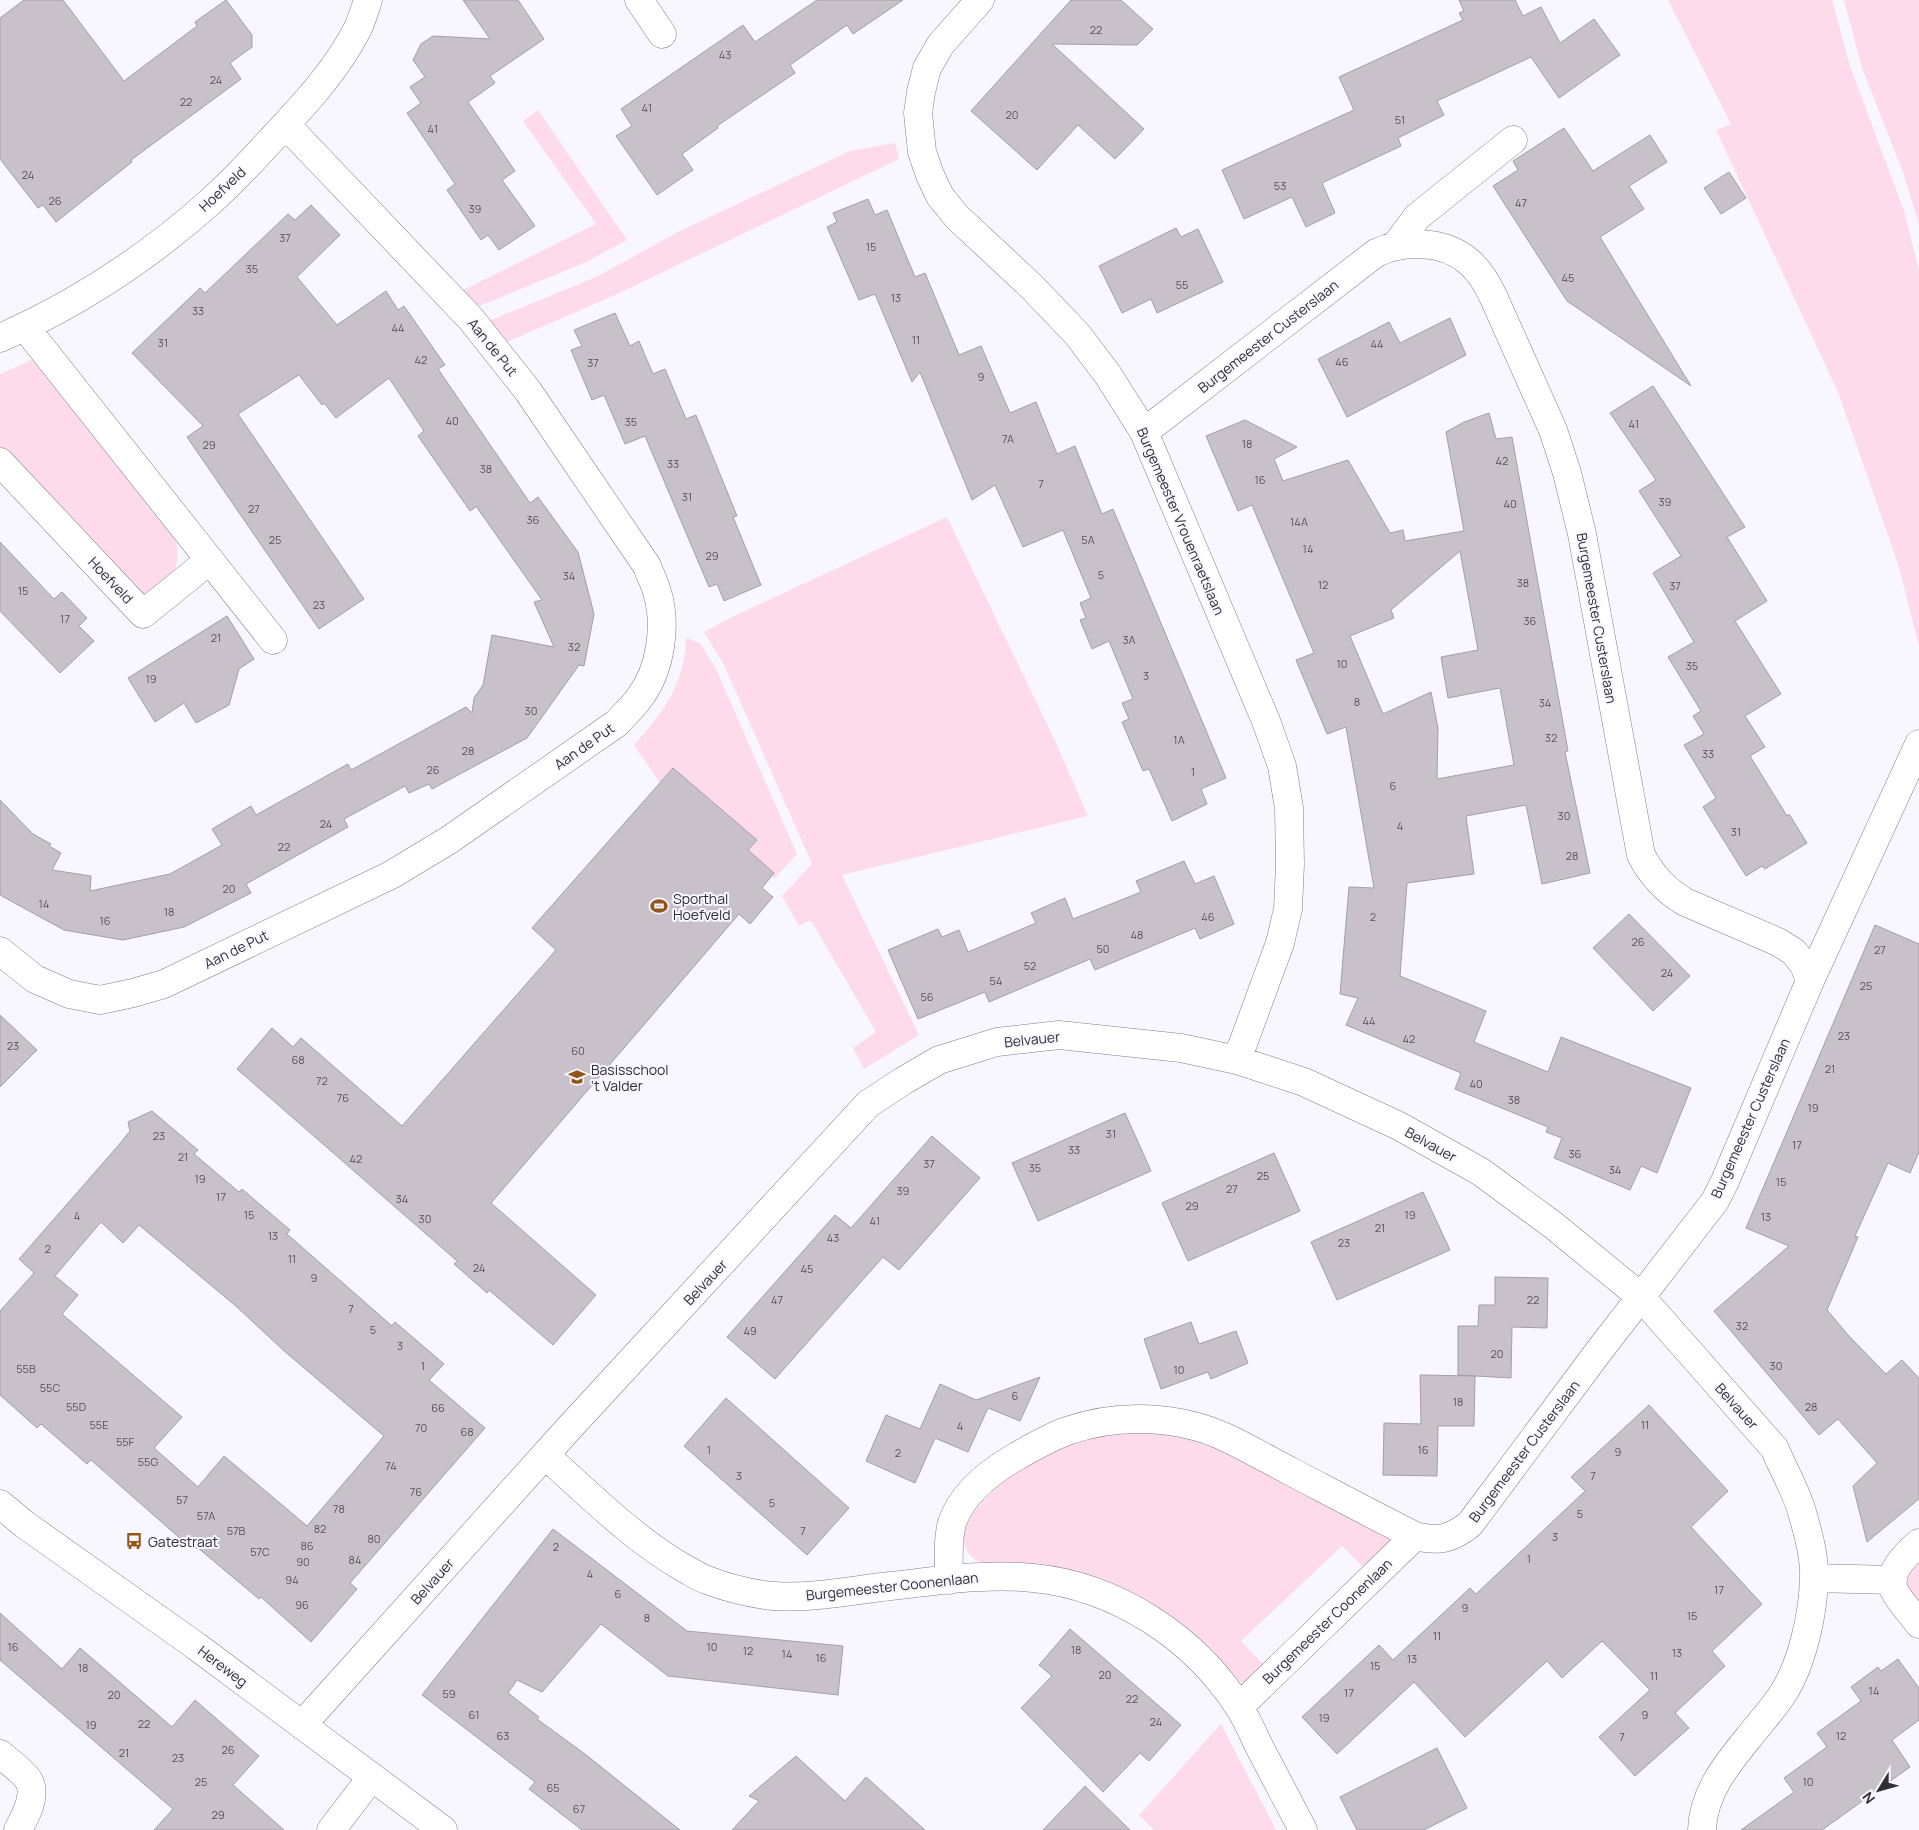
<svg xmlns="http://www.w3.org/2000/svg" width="1919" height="1830" font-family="Manrope,sans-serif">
<rect width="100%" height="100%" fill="#f8f6fe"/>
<!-- green -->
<path fill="#fddbeb" d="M1668 0H1832L1850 66 1904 211 1919 270V647L1899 567 1838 392 1716 130 1731 124Z
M1844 0H1919V225L1904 175 1862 68Z
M538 110 627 240 584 263 477 307 463 290 596 224 523 121Z
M895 143 899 159 613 296 507 342 489 321 596 277 680 231 850 151Z
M36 358 173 535C180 550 177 562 174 577L145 599 0 450V374Z
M947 517 1056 743 1088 816 842 875 919 1035 864 1069 853 1048 876 1032 812 922 808 921 799 926 782 896 812 864 723 663 704 632 730 618Z
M686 638 700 643 716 669 797 854 775 878 772 876 774 873 748 850 757 840 673 768 660 783 634 745C663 713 685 683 686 638Z
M1148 1433 1175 1435 1224 1450 1392 1540 1365 1569 1342 1546 1241 1641 1264 1665 1243 1683 1238 1680C1209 1646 1177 1616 1137 1595 1126 1590 1113 1587 1102 1582 1091 1579 1081 1573 1070 1571 1053 1567 1034 1565 1017 1564 1004 1563 984 1567 973 1558 946 1533 986 1496 1005 1481 1050 1446 1092 1434 1148 1433Z
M1919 1559V1607C1906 1584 1900 1581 1919 1559Z
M1221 1724 1276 1830H1154L1139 1815Z"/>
<!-- building -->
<path fill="#c8c1c9" stroke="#a69ea6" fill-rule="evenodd" d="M24 0H63L124 81 197 26 195 22 226 0 252 35V47L230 63 241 79 131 160 132 162 56 222 43 205 38 208 0 159V18Z
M463 0H518L544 39 490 76 495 83 468 102 515 171 502 180 535 226 499 250 488 235 481 240 447 190 455 184 407 113 421 103 410 87 425 77 413 60 421 44 433 36 490 39Z
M817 0H903L853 34 847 25 790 65 795 73 717 126 718 128 682 154 693 170 657 195 616 136 632 126 621 109 743 25 755 42Z
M1071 0H1121L1153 29 1137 45 1052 44 1144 129 1115 159 1078 125 1037 170 971 111Z
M1459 0H1515L1523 16 1541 7 1560 43 1594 19 1620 55 1559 98 1531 57 1437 101 1444 115 1398 138 1401 146 1322 183 1335 213 1306 227 1292 197 1244 219 1222 170 1354 110 1339 77 1463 20 1459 13 1464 11Z
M1564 128 1593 171 1650 135 1667 162 1629 186 1644 209 1600 237 1691 386 1567 301 1493 186 1518 170 1513 161Z
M1729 172 1746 198 1721 214 1704 188Z
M868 199 875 215 887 210 915 277 925 273 959 355 981 346 1010 413 1036 402 1057 454 1075 446 1102 514 1113 509 1226 778 1201 789 1207 804 1172 821 1149 769 1143 771 1122 722 1129 719 1122 703 1133 699 1109 641 1092 649 1080 620 1086 618 1080 603 1091 598 1063 530 1023 547 995 485 972 500 920 372 912 382 875 294 859 300 827 227 837 222 833 213Z
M311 205 340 235 297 277 337 325 386 291 398 310 404 306 445 365 438 369 530 503 538 497 578 552 594 614 584 666 579 665 527 738 432 789 429 784 409 793 405 786 344 819 348 827 246 884 251 893 184 927 123 940 64 930 0 895V800L33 834 51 844 49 846 61 853 52 870 91 876 90 891 170 874 222 845 212 829 251 806 256 815 348 764 351 770 466 707 472 713 474 698 483 685 492 635 554 647 534 602 542 600 478 509 477 506 470 511 418 436 424 431 389 378 336 418 324 403 322 405 299 375 238 414 364 599 319 629 187 437 203 426 132 353 200 288 205 293 288 214 295 220Z
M1176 228 1181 237 1198 229 1223 282 1157 313 1151 299 1122 313 1099 266Z
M615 313 630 346 639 341 653 374 665 369 686 419 696 415 737 516 733 517 761 585 724 601 717 584 709 587 645 436 625 444 604 395 592 400 571 350 582 346 574 330Z
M1450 318 1466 355 1347 417 1318 359 1389 322 1400 343Z
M1653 386 1745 527 1727 537 1767 601 1735 621 1781 694 1745 716 1765 747 1750 756 1787 816 1789 814 1807 843 1765 869 1762 866 1746 876 1703 807 1716 798 1684 745 1704 734 1693 716 1701 711 1668 657 1694 642 1653 573 1681 556 1639 491 1656 480 1610 413Z
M1489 413 1496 439 1512 437 1568 751 1565 752 1590 873 1542 884 1526 805 1466 816 1474 874 1407 883 1400 976 1486 1011 1474 1042 1548 1072 1561 1037 1691 1088 1657 1173 1641 1166 1630 1190 1554 1158 1562 1138 1546 1132 1548 1127 1455 1089 1461 1073 1346 1025 1358 998 1340 994 1349 887 1374 888 1346 727 1327 734 1296 660 1314 653 1252 505 1238 511 1206 436 1245 420 1297 447 1274 459 1283 481 1348 460 1390 533 1403 530 1405 541 1464 531 1446 432 1464 422ZM1460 551 1478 650 1441 657 1448 698 1500 688 1514 765 1437 779 1438 728 1431 692 1383 714 1350 636 1394 618 1391 610Z
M0 542 54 599 62 592 87 618 79 626 94 641 60 673 0 611Z
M227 616 254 659 239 669 229 705 196 723 184 703 155 722 128 678Z
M673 768 757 840 748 850 774 873 762 888 773 897 750 924 739 914 491 1203 596 1295 553 1345 489 1290 487 1293 454 1264 457 1261 237 1069 272 1028 293 1047 301 1038 402 1126 556 950 532 928Z
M1184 861 1195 884 1214 876 1234 924 1200 939 1195 928 1095 970 1090 959 989 1002 985 992 918 1019 888 950 938 929 942 937 959 930 968 952 1036 923 1031 913 1065 898 1073 919 1106 906 1141 892 1136 881Z
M1629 914 1690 976 1653 1011 1593 948Z
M1875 925 1919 944V1152L1910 1173 1888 1163 1855 1236 1858 1237 1827 1310 1849 1336 1886 1374 1902 1360 1919 1378V1499L1867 1542 1853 1486 1877 1463 1838 1419 1819 1435 1714 1311 1789 1246 1746 1228Z
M0 1015 37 1050 0 1087Z
M152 1111 198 1150 194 1154 239 1192 242 1189 290 1230 287 1234 392 1326 395 1322 444 1364 429 1380 485 1428 350 1583 357 1589 311 1642 261 1597 259 1599 198 1548H191L91 1460 87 1464 41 1424 37 1428 0 1395V1311L34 1273 19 1259 117 1147 130 1131 128 1122ZM101 1222 123 1243 139 1225 237 1307 283 1350 384 1436 307 1526 224 1456 198 1487 154 1448 182 1417 62 1314 78 1295 55 1276Z
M1125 1113 1151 1171 1038 1221 1012 1163Z
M932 1136 980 1178 899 1270 883 1257 775 1379 727 1337 835 1215 851 1228Z
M1274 1153 1300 1211 1188 1261 1162 1203Z
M1423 1192 1450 1250 1337 1300 1311 1242Z
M1495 1277 1548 1278 1547 1328 1512 1327 1511 1378 1458 1375V1326H1478L1479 1305H1495Z
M1191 1322 1199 1344 1236 1331 1248 1363 1211 1379 1208 1372 1161 1389 1144 1339Z
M1420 1375 1475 1376 1474 1426H1438L1437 1476 1383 1475 1384 1423 1421 1424Z
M1040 1377 1020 1421 988 1408 968 1452 935 1438 915 1483 866 1461 886 1415 920 1429 940 1384 976 1400Z
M726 1398 849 1508 807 1555 684 1446Z
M1649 1405 1728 1491 1691 1527 1762 1604 1712 1651 1725 1666 1675 1713 1689 1728 1635 1776 1599 1737 1650 1690 1602 1641 1562 1678 1547 1661 1465 1737 1414 1682 1337 1754 1302 1717 1379 1645 1393 1660 1470 1588 1476 1594 1585 1491 1571 1477Z
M553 1529 687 1631 843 1646 838 1695 668 1676 601 1624 542 1692 517 1680 508 1693 539 1717 537 1719 585 1754 680 1830H582L529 1789 535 1782 422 1695Z
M0 1613 62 1669 80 1648 172 1727 195 1700 259 1756 233 1785 284 1830H154L173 1809 0 1660Z
M1070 1629 1181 1725 1149 1761 1140 1753 1103 1792 1021 1708 1052 1676 1039 1665Z
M1898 1659 1919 1688V1720L1892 1740 1910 1767 1822 1830H1741L1794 1792 1784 1778 1827 1747 1817 1733 1861 1701 1851 1687 1878 1667 1881 1671Z
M1437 1748 1467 1808 1424 1830H1357L1340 1797Z
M796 1756 845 1801 866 1777 925 1830H732L759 1801 749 1796Z
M1085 1786 1130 1830H1043Z"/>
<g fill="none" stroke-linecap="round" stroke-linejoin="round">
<!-- minor casing -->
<g stroke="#817f88" stroke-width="29">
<path id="minor" d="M639 0 662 34
M980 0 941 44 927 68 921 92 918 113 922 152 930 175 940 196 957 217 1031 286 1077 334 1108 375 1144 432 1266 721 1282 766 1289 808 1290 864 1288 909 1280 943 1237 1060
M1396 245 1417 217 1513 140
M25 327 273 640
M0 338C75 305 147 258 209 203 231 183 252 161 272 139 303 106 337 70 358 28 362 19 365 9 368 0
M0 462 143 614 210 560
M0 951 35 979 69 994 100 1000 133 993 164 984 391 875 449 840 617 723C625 714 634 706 640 697 661 669 667 624 657 592 655 583 650 575 647 566L528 391 471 319 286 125
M1810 981 1919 744
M546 1456C589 1494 632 1538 682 1567 690 1571 698 1577 707 1580 728 1588 752 1594 774 1596 810 1599 854 1590 890 1586 937 1581 985 1573 1033 1578 1116 1586 1194 1637 1239 1707 1247 1719 1253 1734 1260 1748 1274 1775 1289 1803 1303 1830
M1919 1543C1906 1554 1885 1574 1895 1592 1901 1603 1911 1613 1919 1624
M1814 1578 1893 1580
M949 1580C949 1561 947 1541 952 1523 962 1493 991 1471 1017 1456 1033 1447 1050 1437 1067 1431 1118 1413 1178 1415 1227 1438 1248 1448 1269 1460 1290 1471 1332 1493 1373 1515 1415 1536 1439 1542 1451 1539 1470 1524L1599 1351 1715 1201 1725 1181 1810 981 1804 965 1794 952 1778 942 1685 902C1665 890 1652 876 1641 855L1582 534 1567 473 1553 430 1493 296C1487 283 1480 271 1468 261 1443 240 1404 240 1376 253L1144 432
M1239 1707 1415 1536
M302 1725 571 1426 868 1104 903 1081 939 1060 997 1042 1059 1035 1181 1048 1237 1060 1304 1082 1399 1126 1481 1172 1553 1225 1641 1297 1775 1449C1783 1470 1796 1490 1802 1512 1808 1533 1815 1557 1814 1579 1813 1615 1802 1665 1782 1695 1772 1710 1760 1723 1749 1737 1727 1764 1703 1793 1702 1830
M0 1754C7 1760 25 1773 29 1781 37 1796 25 1817 18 1830
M331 1830 372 1777"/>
</g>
<!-- tertiary casing -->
<g stroke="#817f88" stroke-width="29">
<path id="tertiary" d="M0 1504 24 1524 196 1646 443 1830"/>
</g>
<!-- minor -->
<use href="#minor" stroke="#fff" stroke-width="28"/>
<!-- tertiary -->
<use href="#tertiary" stroke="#fff" stroke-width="28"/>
</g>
<!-- icons -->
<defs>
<g id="stadium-bare" transform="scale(1.35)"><path d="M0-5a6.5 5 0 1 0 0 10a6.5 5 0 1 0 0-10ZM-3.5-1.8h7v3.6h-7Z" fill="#935619" stroke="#f8f6fe" stroke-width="2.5" paint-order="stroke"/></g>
<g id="school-bare" transform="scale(1.35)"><path d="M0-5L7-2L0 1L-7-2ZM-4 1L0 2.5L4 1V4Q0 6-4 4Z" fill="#935619" stroke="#f8f6fe" stroke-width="2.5" paint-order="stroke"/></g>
<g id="bus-bare" transform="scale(1.35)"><path d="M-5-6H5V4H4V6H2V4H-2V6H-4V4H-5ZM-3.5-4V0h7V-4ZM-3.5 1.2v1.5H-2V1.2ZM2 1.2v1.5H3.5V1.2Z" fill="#935619" stroke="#f8f6fe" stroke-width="2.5" paint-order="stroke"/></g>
</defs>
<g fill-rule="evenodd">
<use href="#stadium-bare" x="659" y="906"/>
<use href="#school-bare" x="577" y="1077"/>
<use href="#bus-bare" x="134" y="1541"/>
</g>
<g text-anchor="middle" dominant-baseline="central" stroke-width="4" stroke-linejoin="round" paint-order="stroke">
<!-- number labels -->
<g font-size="11" fill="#565458">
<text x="1096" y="29">22</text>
<text x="725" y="54">43</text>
<text x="216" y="79">24</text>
<text x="186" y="101">22</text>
<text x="647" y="107">41</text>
<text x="1012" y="114">20</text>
<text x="1400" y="119">51</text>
<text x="433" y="128">41</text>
<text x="28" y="174">24</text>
<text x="1280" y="185">53</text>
<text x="55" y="200">26</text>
<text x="1521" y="202">47</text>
<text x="475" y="208">39</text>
<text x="285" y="237">37</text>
<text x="871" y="246">15</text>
<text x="252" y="268">35</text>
<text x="1568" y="277">45</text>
<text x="1182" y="284">55</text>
<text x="896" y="297">13</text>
<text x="198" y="310">33</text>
<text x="398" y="327">44</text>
<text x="916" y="339">11</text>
<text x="163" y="342">31</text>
<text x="1377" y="343">44</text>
<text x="421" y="359">42</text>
<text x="1342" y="361">46</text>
<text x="593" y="362">37</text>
<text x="981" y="376">9</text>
<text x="452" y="420">40</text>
<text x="631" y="421">35</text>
<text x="1634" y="423">41</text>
<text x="1008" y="438">7A</text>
<text x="1247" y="443">18</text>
<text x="209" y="444">29</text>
<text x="1502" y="460">42</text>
<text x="673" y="463">33</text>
<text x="486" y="468">38</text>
<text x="1260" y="479">16</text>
<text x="1041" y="483">7</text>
<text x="687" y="496">31</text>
<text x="1665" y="501">39</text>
<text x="1510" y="503">40</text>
<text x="254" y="508">27</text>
<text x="533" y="519">36</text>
<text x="1299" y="521">14A</text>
<text x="275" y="539">25</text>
<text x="1088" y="539">5A</text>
<text x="1308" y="548">14</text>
<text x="712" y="555">29</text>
<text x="1101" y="574">5</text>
<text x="569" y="575">34</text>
<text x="1523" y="582">38</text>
<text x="1323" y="584">12</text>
<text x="1675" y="585">37</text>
<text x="23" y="590">15</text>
<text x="319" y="604">23</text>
<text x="65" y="618">17</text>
<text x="1530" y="620">36</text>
<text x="216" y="637">21</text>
<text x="1129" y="639">3A</text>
<text x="574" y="646">32</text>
<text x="1342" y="663">10</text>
<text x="1692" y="665">35</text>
<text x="1146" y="675">3</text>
<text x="151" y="678">19</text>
<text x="1357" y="701">8</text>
<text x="1545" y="702">34</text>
<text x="531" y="710">30</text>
<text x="1551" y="737">32</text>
<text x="1179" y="739">1A</text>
<text x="468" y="750">28</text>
<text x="1708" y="753">33</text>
<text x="433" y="769">26</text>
<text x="1193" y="771">1</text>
<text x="1393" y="785">6</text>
<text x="1564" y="815">30</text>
<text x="326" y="823">24</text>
<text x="1400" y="825">4</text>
<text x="1736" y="831">31</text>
<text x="284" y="846">22</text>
<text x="1572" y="855">28</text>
<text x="229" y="888">20</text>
<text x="44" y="903">14</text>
<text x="169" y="911">18</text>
<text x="1208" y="916">46</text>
<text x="1373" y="916">2</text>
<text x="105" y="920">16</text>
<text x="1137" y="934">48</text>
<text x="1638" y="941">26</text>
<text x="1103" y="948">50</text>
<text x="1880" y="949">27</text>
<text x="1030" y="965">52</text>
<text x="1667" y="972">24</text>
<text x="996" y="980">54</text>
<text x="1866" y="985">25</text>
<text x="927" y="996">56</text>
<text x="1369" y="1020">44</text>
<text x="1844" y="1035">23</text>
<text x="1409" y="1038">42</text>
<text x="13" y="1045">23</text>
<text x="578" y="1050">60</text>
<text x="298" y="1059">68</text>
<text x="1830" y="1068">21</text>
<text x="322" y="1080">72</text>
<text x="1476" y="1083">40</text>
<text x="343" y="1097">76</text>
<text x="1514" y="1099">38</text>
<text x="1813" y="1107">19</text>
<text x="1111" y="1133">31</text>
<text x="159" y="1135">23</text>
<text x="1797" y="1144">17</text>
<text x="1074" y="1149">33</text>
<text x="1575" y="1153">36</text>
<text x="183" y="1156">21</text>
<text x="356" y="1158">42</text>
<text x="929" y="1163">37</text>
<text x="1035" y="1167">35</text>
<text x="1615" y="1169">34</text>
<text x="1263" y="1175">25</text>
<text x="200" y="1178">19</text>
<text x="1781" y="1181">15</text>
<text x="1232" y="1188">27</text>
<text x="903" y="1190">39</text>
<text x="221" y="1196">17</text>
<text x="402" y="1198">34</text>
<text x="1192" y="1205">29</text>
<text x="249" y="1214">15</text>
<text x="1410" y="1214">19</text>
<text x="77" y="1215">4</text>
<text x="1766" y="1216">13</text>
<text x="425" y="1218">30</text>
<text x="875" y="1220">41</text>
<text x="1380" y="1227">21</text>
<text x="273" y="1235">13</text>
<text x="833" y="1237">43</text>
<text x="1344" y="1242">23</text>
<text x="48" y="1248">2</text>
<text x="292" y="1258">11</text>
<text x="479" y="1267">24</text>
<text x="807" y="1268">45</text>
<text x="314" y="1277">9</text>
<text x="777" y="1299">47</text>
<text x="1533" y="1299">22</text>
<text x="351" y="1308">7</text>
<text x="1742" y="1325">32</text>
<text x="373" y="1329">5</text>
<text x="750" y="1330">49</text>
<text x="400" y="1345">3</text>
<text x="1497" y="1353">20</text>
<text x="423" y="1365">1</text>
<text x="1776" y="1365">30</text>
<text x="26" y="1368">55B</text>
<text x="1179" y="1369">10</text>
<text x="50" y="1387">55C</text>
<text x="1015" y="1395">6</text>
<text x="1458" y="1401">18</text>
<text x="76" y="1406">55D</text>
<text x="1811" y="1406">28</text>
<text x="438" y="1407">66</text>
<text x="99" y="1424">55E</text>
<text x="1645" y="1424">11</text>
<text x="960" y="1425">4</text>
<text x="421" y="1427">70</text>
<text x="467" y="1431">68</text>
<text x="125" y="1441">55F</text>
<text x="709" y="1449">1</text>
<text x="1423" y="1449">16</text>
<text x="1618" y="1451">9</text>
<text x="898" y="1452">2</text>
<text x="148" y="1461">55G</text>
<text x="391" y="1465">74</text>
<text x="739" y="1475">3</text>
<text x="1593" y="1475">7</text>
<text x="416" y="1491">76</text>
<text x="182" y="1499">57</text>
<text x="772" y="1502">5</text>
<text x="339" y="1508">78</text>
<text x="1580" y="1513">5</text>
<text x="206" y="1515">57A</text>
<text x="320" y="1528">82</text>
<text x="236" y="1530">57B</text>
<text x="803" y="1530">7</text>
<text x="1555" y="1536">3</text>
<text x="374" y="1538">80</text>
<text x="307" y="1545">86</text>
<text x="556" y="1546">2</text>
<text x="260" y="1551">57C</text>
<text x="1529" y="1558">1</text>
<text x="355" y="1559">84</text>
<text x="303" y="1561">90</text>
<text x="590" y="1573">4</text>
<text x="292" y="1579">94</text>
<text x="1719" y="1589">17</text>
<text x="618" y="1593">6</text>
<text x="302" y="1604">96</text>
<text x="1465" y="1607">9</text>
<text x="1692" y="1615">15</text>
<text x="647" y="1617">8</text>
<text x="1437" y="1635">11</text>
<text x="13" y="1646">16</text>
<text x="712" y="1646">10</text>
<text x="1076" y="1649">18</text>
<text x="748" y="1650">12</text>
<text x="1677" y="1652">13</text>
<text x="787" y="1653">14</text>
<text x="821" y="1657">16</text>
<text x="1412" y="1658">13</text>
<text x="1375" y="1665">15</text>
<text x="83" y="1667">18</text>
<text x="1105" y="1674">20</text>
<text x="1654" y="1675">11</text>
<text x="1874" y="1690">14</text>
<text x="1349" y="1692">17</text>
<text x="449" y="1693">59</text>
<text x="114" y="1694">20</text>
<text x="1132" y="1698">22</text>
<text x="474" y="1714">61</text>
<text x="1645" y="1714">9</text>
<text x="1324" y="1717">19</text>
<text x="1156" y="1721">24</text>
<text x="144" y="1723">22</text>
<text x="91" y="1724">19</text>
<text x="503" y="1735">63</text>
<text x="1841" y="1735">12</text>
<text x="1622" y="1736">7</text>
<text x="228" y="1749">26</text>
<text x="124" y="1752">21</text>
<text x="178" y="1757">23</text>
<text x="201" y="1781">25</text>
<text x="1808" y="1781">10</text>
<text x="553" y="1787">65</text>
<text x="579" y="1808">67</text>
<text x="218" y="1814">29</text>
</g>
<!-- street labels -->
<g font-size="14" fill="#302f33" stroke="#f8f6fe">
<text transform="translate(222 189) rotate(-43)">Hoefveld</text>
<text transform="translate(1268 336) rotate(-38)">Burgemeester Custerslaan</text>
<text transform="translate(493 347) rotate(51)">Aan de Put</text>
<text transform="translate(1181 521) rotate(67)">Burgemeester Vrouenraetslaan</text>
<text transform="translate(111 580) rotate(47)">Hoefveld</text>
<text transform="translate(1597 618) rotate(80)">Burgemeester Custerslaan</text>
<text transform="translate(584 746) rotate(-35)">Aan de Put</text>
<text transform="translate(236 949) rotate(-26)">Aan de Put</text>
<text transform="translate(1032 1039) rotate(-6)">Belvauer</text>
<text transform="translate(1750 1118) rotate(-66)">Burgemeester Custerslaan</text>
<text transform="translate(1431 1144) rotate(29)">Belvauer</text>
<text transform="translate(705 1282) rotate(-47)">Belvauer</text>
<text transform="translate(1737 1406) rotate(48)">Belvauer</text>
<text transform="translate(1524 1451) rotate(-53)">Burgemeester Custerslaan</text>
<text transform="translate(432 1581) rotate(-48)">Belvauer</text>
<text transform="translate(892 1586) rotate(-6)">Burgemeester Coonenlaan</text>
<text transform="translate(1327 1621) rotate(-44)">Burgemeester Coonenlaan</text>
<text transform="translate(223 1666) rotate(37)">Hereweg</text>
</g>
<!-- poi labels -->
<g font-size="14" fill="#302f33" stroke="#f8f6fe" text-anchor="start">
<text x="673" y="898">Sporthal<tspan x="673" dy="16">Hoefveld</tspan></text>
<text x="591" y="1069">Basisschool<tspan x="591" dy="16">'t Valder</tspan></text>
<text x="148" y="1541">Gatestraat</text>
</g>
</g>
<!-- north arrow -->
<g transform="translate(1879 1790) rotate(233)" stroke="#f8f6fe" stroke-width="4" paint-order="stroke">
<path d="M0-4L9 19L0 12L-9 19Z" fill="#302f33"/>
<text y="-8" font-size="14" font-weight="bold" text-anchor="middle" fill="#302f33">N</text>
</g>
</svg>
